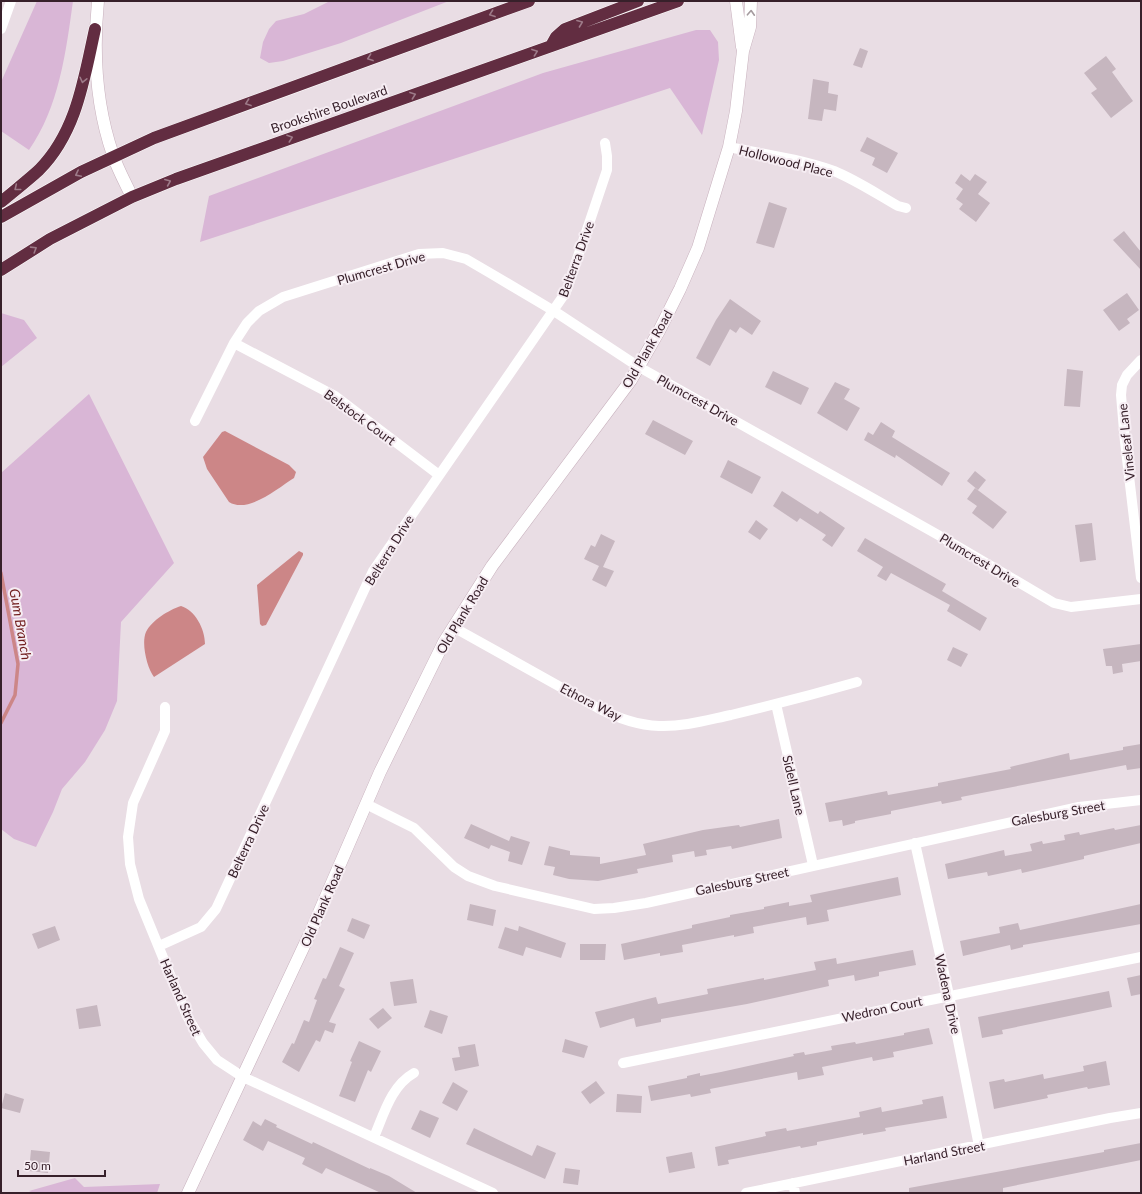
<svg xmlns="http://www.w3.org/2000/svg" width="1142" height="1194" font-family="Lato,sans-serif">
<rect width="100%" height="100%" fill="#e9dde4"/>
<!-- green -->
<path fill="#d9b6d6" d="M37 1H73C66 52 59 107 29 150L1 131V82Z
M330 1H449L341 43 283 61 269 63 260 58 263 42 269 29 276 21 304 14Z
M696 30H710L718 42 719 60 702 135 670 88 200 242 209 196 543 73Z
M1 313 24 320 37 338 1 367Z
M89 394 174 563 121 622 117 701 105 730 85 762 62 789 53 812 36 847 14 839 1 829V473Z
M75 1178 84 1187 160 1184 157 1193H33L29 1191Z"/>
<!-- water -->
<path fill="#cc8687" d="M225 431 289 465 296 472 294 478C278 488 248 514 229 502L207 469 203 457 222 432Z
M299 551 303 553V555L266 625 262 626 260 624 257 585Z
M181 606C195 610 205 629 205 644L154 677C147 668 141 643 146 632 152 620 169 610 181 606Z"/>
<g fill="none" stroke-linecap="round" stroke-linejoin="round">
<!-- stream -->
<path stroke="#cc8687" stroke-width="3.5" d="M1 573 18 664 15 695 1 723"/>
</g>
<!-- building -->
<path fill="#c6b6bf" d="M860 48 868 51 862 68 853 65Z
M1106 56 1116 69 1112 72 1133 101 1111 118 1091 93 1097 89 1084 73Z
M813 79 829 82 828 93 838 95 836 111 824 109 822 121 808 119Z
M867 137 898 153 887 173 872 165 875 158 860 151Z
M961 174 970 181 975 174 987 182 978 194 990 203 976 222 959 209 963 204 956 199 963 189 955 183Z
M769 202 787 208 774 248 756 243Z
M1124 231 1141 252V270L1113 240Z
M1127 293 1139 310 1127 319 1130 323 1119 331 1103 310Z
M730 299 761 321 752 335 740 327 736 333 730 329 710 366 696 358 716 320Z
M1067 369 1083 371 1080 407 1064 406Z
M773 371 809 388 801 405 765 387Z
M835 382 850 389 844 399 860 408 847 431 817 413Z
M653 420 693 441 685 455 645 434Z
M881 422 895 431 892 437 950 473 942 486 896 455 895 458 864 440 868 432 873 435Z
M728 460 761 477 752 494 720 477Z
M975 471 986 480 978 490 967 481Z
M975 488 1007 512 993 529 972 513 977 506 967 499Z
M782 491 818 514 820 511 845 528 832 547 822 540 826 535 800 518 797 522 773 506Z
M756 520 768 529 760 540 748 532Z
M1092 523 1096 560 1080 562 1075 525Z
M601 534 615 541 603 567 614 571 606 587 592 580 599 566 584 559 591 545 595 547Z
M865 538 946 584 942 591 987 618 980 631 947 611 950 605 891 573 886 581 877 576 883 567 857 551Z
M1141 644V661L1122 664 1123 672 1113 674 1112 666H1106L1103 649Z
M953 647 968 654 961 667 947 660Z
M1141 744V768L1127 770 1126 765 961 797 962 800 942 804 941 801 891 811V814L855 821V823L843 826 842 820 829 822 825 803 887 791 888 795 938 786V783L1011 769 1010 767 1069 753 1070 760 1123 750V747Z
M779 819 782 838 732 849 731 846 706 850 707 855 695 857 694 851 672 855 673 862 637 869 638 873 598 881 569 879 553 875 555 867 544 865 549 846 570 851V855L600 857V864L646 855 643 844 703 830 739 825 740 827Z
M471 824 509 841 511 836 530 842 522 865 508 861 510 852 491 845 489 849 464 838Z
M1141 825V843L1084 856V859L1022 873 1021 869 988 876 987 872 948 879 945 864 1004 850 1005 856 1032 851 1030 844 1042 841 1043 844 1065 840 1064 835 1079 832 1080 835 1114 828 1115 830Z
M898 877 901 895 827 910 829 921 807 925 806 917 753 927 754 933 734 937V935L682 945 683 952 660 956V953L624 960 621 944 692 928V925L730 917V915L764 909V907L789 902V906L812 902 810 895Z
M470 904 496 910 493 926 467 920Z
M1141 904V924L1023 945V947L1011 950 1010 945 963 956 960 941 1000 933 999 927 1018 923 1020 930Z
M352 918 370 925 364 939 347 931Z
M55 926 60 940 38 949 32 934Z
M519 926 566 943 561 958 526 947 523 956 498 948 505 927 518 931Z
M580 944H606L605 960H580Z
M340 947 354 953 339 986 345 989 329 1022 336 1024 333 1033 325 1030 320 1042 316 1040 299 1072 282 1062 292 1043 294 1044 304 1020 309 1022 317 1000 314 999 323 978 326 979Z
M913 950 916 965 879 972V976L855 981 854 975 828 980 829 986 747 1004 661 1019V1022L636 1027 634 1018 600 1028 595 1012 656 997 658 1004 708 994 707 989 764 978V980L816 970 814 962 836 958 837 964Z
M1141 975V994L1131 996 1127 978Z
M413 979 417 1003 394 1006 390 982Z
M1109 991 1112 1007 1002 1030 1003 1034 982 1038 978 1017Z
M97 1005 101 1026 79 1029 76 1009Z
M383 1008 392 1018 378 1029 369 1019Z
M430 1010 448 1016 442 1034 424 1027Z
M929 1028 933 1044 893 1052 894 1057 873 1061 872 1057 822 1067 824 1075 798 1080 797 1072 710 1089 711 1093 691 1097 690 1094 651 1101 648 1086 687 1078V1076L700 1073V1076L721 1072 794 1056 793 1054 804 1052 805 1055 832 1050 831 1046 855 1042 856 1044 904 1035V1033Z
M565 1039 588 1046 584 1058 562 1052Z
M359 1041 381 1051 371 1072 368 1070 355 1102 339 1096 352 1062 350 1061Z
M475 1044 479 1066 455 1071 452 1058 460 1057 458 1047Z
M1106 1061 1110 1085 1088 1089 1087 1087 1047 1095 1048 1098 994 1109 989 1082 1004 1079 1005 1082 1043 1074 1044 1079 1084 1071 1083 1066Z
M596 1081 605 1093 590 1104 581 1092Z
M453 1082 468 1091 457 1111 442 1103Z
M5 1093 24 1099 20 1113 1 1108Z
M617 1094 642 1096 641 1113 616 1112Z
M943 1096 947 1118 885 1128 886 1131 863 1135V1133L817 1142V1145L801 1148 800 1146 728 1160 729 1164 718 1166 715 1147 766 1136 765 1132 786 1128 787 1131 860 1117 859 1112 881 1107 882 1112 923 1104 922 1100Z
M420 1110 439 1118 430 1138 411 1129Z
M265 1119 277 1125 276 1127 312 1144 313 1142 370 1169V1168L389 1176 417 1193H381L326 1168 322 1174 302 1164 305 1158 268 1141 263 1151 243 1140 253 1121 261 1126Z
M474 1128 532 1156 537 1145 556 1153 545 1179 466 1144Z
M1141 1143V1160L1003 1188V1193H909V1188L1104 1152V1150Z
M31 1150 50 1152 48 1173 29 1171Z
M692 1152 695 1168 669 1173 666 1157Z
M565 1168 580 1170 578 1185 563 1183Z"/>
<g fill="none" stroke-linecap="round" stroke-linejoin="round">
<!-- secondary casing -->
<g stroke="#c8b1bd" stroke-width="13">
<path id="secondary" d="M98 1C93 53 96 106 113 155 118 170 126 184 132 197
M736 1 742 47
M188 1193 311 931 380 772 444 642 492 566 631 380 659 331 680 289 698 248 729 147 736 111 743 51 750 27 751 1"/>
</g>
<!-- highway casing -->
<g stroke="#fff" stroke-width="13">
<path id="highway" d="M551 46 556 37 565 29 638 1
M1 202C14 191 27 181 39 170 77 132 84 78 95 29
M1 217 81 172 154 138 529 1
M1 270 50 239 132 197 176 179 678 1"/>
</g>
<!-- street -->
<path stroke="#fff" stroke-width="10" d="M1 29 11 1
M729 147C764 154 800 159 834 171 856 180 877 194 898 206L906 208
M234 343 335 396 439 475
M1141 360 1127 375 1122 385 1121 395 1125 442 1141 578
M195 421 234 343 247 323 259 311 283 297 419 254 443 253 466 259 490 273 554 311 639 367 940 536 1054 603 1071 607 1141 599
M453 627 598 708C617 718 637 725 659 726 683 727 707 720 731 715 773 705 815 694 857 682
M776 704 813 865
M165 707V731L133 803 128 837 130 864 139 899 187 1016 203 1043 217 1060 243 1077 493 1193
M366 804 414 828 454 867 468 876 495 886 594 909 614 908 646 903 1079 807 1141 800
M915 843 949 995 979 1146
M159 946 201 927 216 909 373 571 566 292 607 170V156L605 143
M623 1063 1141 957
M374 1137C384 1114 391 1086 414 1073
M793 1183 795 1193
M746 1193 1110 1118 1141 1113"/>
<!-- secondary -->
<use href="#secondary" stroke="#fff" stroke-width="12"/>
<!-- highway -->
<use href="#highway" stroke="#622d41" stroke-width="12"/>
</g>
<!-- one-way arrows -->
<defs><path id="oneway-chevron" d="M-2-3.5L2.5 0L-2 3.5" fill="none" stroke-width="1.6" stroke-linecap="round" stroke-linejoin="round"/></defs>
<use stroke="#a59b9f" href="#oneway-chevron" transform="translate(751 13) rotate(-87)"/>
<g stroke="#9d7a88">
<use href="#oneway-chevron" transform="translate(492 14) rotate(160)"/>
<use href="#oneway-chevron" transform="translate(580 23) rotate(-21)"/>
<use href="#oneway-chevron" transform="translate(535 52) rotate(-20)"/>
<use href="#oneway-chevron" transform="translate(370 58) rotate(160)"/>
<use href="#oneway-chevron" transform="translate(83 80) rotate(103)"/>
<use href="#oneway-chevron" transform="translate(413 95) rotate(-20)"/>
<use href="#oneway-chevron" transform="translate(248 103) rotate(160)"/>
<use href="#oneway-chevron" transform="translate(290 138) rotate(-19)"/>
<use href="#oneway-chevron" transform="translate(78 174) rotate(153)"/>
<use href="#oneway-chevron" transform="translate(168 182) rotate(-23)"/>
<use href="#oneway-chevron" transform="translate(17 188) rotate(141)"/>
<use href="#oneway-chevron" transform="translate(34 249) rotate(-32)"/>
</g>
<g text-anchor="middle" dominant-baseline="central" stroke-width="4" stroke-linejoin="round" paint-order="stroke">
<!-- street labels -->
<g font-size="13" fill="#37202a" stroke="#f6edf3">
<text transform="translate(329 109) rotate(-19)">Brookshire Boulevard</text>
<text transform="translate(786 161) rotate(14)">Hollowood Place</text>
<text transform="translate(576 259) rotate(-70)">Belterra Drive</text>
<text transform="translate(381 268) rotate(-16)">Plumcrest Drive</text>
<text transform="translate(647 349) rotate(-60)">Old Plank Road</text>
<text transform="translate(698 400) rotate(29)">Plumcrest Drive</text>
<text transform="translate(360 417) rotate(36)">Belstock Court</text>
<text transform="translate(1126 442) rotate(-96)">Vineleaf Lane</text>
<text transform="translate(389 550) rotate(-58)">Belterra Drive</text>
<text transform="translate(980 560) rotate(31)">Plumcrest Drive</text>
<text transform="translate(462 615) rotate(-59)">Old Plank Road</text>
<text transform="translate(591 702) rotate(27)">Ethora Way</text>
<text transform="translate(794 785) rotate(77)">Sidell Lane</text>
<text transform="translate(1058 813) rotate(-10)">Galesburg Street</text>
<text transform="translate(248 841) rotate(-65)">Belterra Drive</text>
<text transform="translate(742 881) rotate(-12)">Galesburg Street</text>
<text transform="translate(322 906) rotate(-66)">Old Plank Road</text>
<text transform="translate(948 994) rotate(78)">Wadena Drive</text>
<text transform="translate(181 997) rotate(66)">Harland Street</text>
<text transform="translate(882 1009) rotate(-12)">Wedron Court</text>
<text transform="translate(944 1153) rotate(-11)">Harland Street</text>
</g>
<!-- water labels -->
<g font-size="14" font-style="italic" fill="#701d1d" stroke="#f6edf3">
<text transform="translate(21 624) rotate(80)">Gum Branch</text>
</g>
</g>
<!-- border -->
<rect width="1142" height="1194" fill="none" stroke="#37202a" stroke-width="4"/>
<!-- scale -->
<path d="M18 1170v6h87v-6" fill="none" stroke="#37202a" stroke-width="2"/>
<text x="24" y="1170" font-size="12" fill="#37202a" stroke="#f6edf3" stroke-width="3" paint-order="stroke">50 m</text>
</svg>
